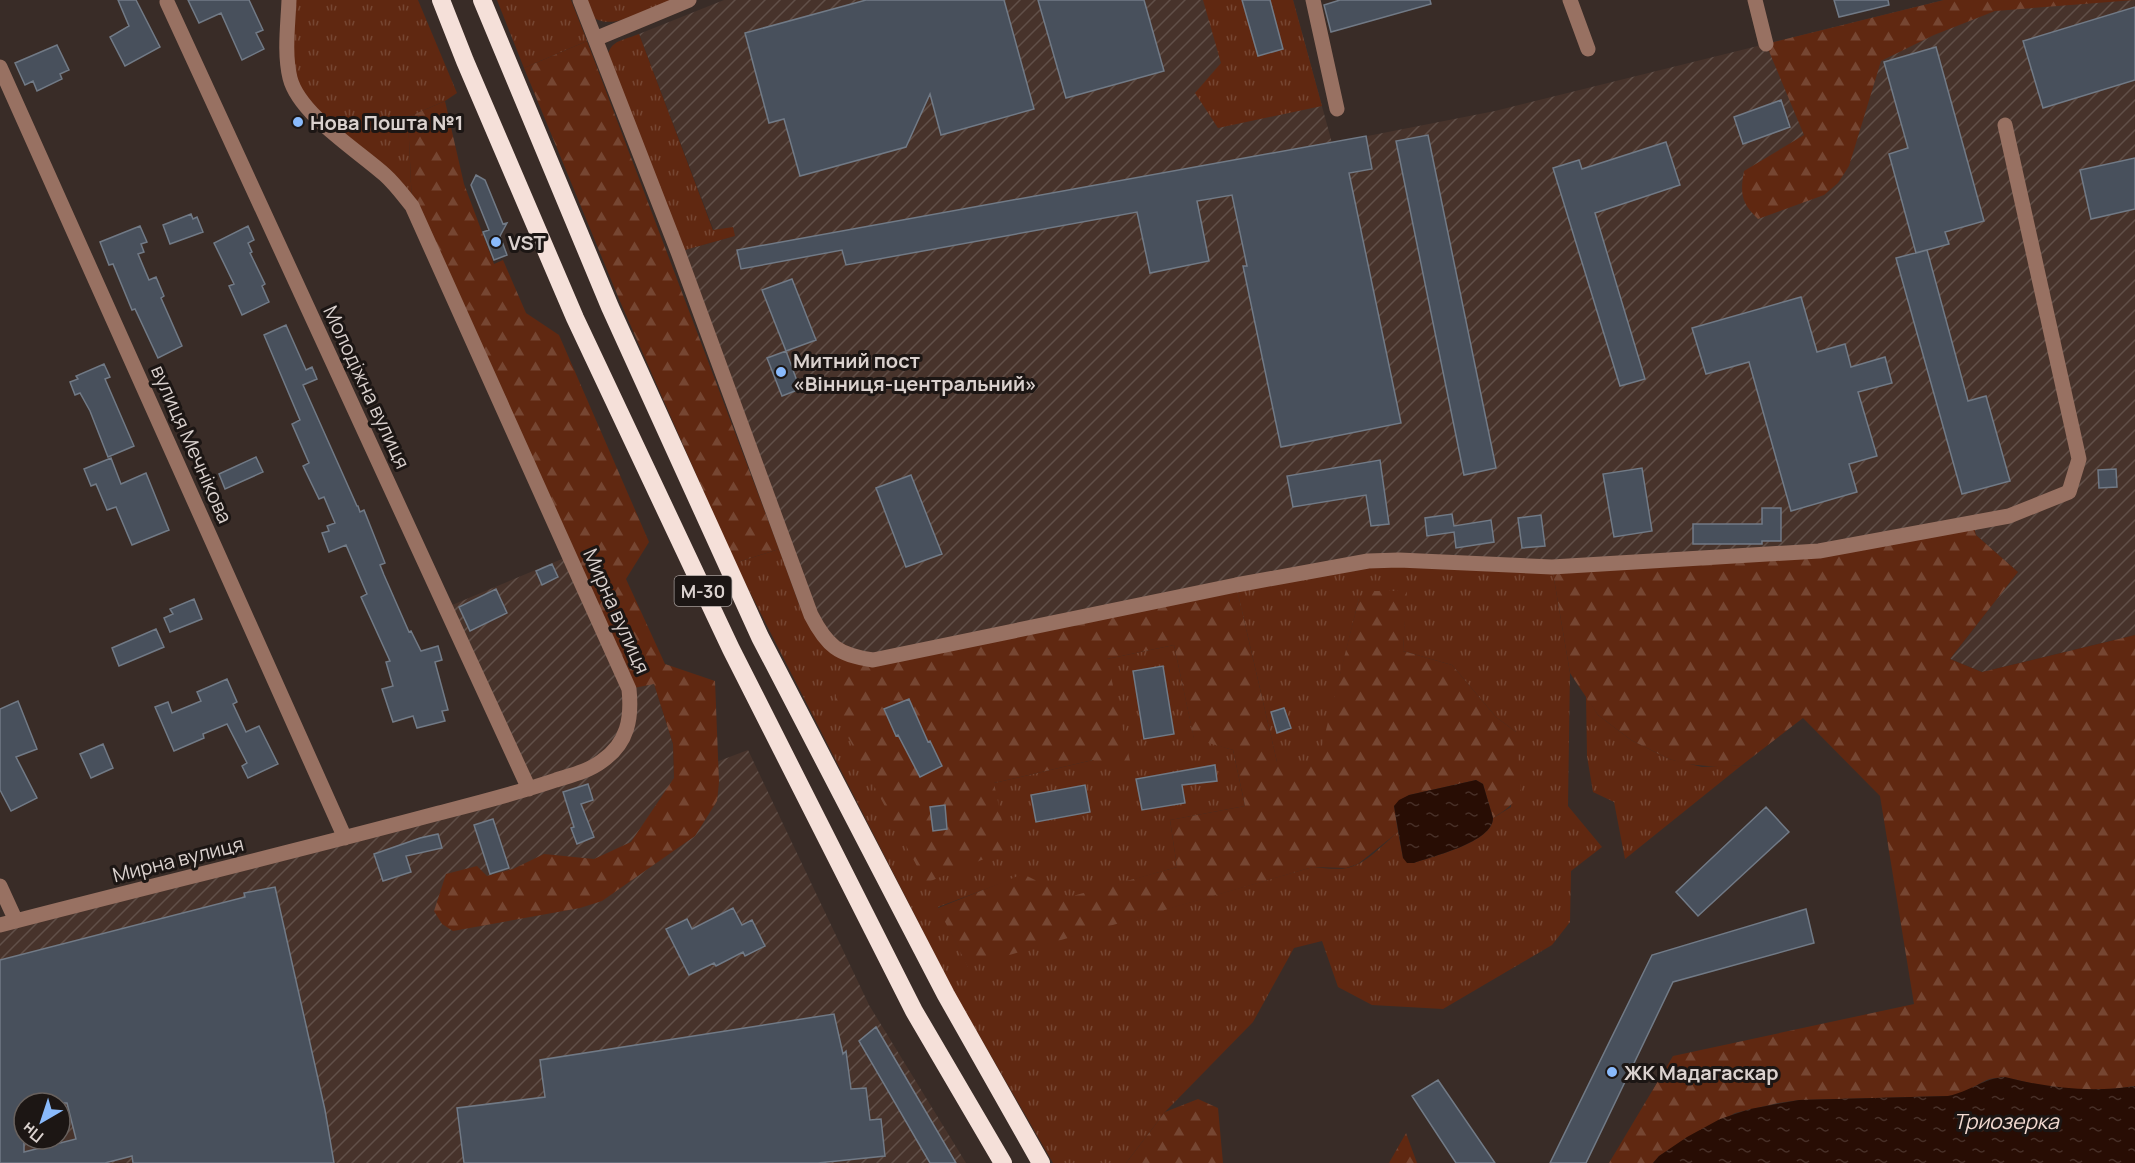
<svg xmlns="http://www.w3.org/2000/svg" width="2135" height="1163" font-family="Manrope,sans-serif">
<defs>
<pattern id="industrial-furrows" width="10" height="10" patternUnits="userSpaceOnUse" patternTransform="scale(1.5)"><rect width="10" height="10" fill="#47332b"/><path d="M-1 1l2-2M0 10L10 0M9 11l2-2" fill="none" stroke="#615049"/></pattern>
<pattern id="grass-tufts" width="24" height="20" patternUnits="userSpaceOnUse" patternTransform="scale(1.5)"><rect width="24" height="20" fill="#602811"/><path d="M3 7l-1-3M5 7V3M7 7l1-3M15 17l-1-3M17 17v-4M19 17l1-3" fill="none" stroke="#764632"/></pattern>
<pattern id="forest-firs" width="22" height="20" patternUnits="userSpaceOnUse" patternTransform="scale(1.5)"><rect width="22" height="20" fill="#602811"/><path d="M5 1l3.5 6h-7zM16 11l3.5 6h-7z" fill="#764632"/></pattern>
<pattern id="water-ripples" width="26" height="14" patternUnits="userSpaceOnUse" patternTransform="scale(1.5)"><rect width="26" height="14" fill="#280d04"/><path d="M2 4q2-2 4 0t4 0M15 11q2-2 4 0t4 0" fill="none" stroke="#472f27"/></pattern>
</defs>
<rect width="100%" height="100%" fill="#392c27"/>
<!-- industrial -->
<path fill="url(#industrial-furrows)" fill-rule="evenodd" d="M724 0H1293L1332 143 1495 111 1944 0H2135V635L1982 672 1950 659 2018 572 1976 535 1973 523 1819 551 873 660 820 631 678 252 734 236 714 231 639 34Z
M569 556 654 684 673 744 674 778 748 750 869 1005 966 1163H0V925L528 789 445 608ZM24 1103H60V1139H24Z"/>
<!-- grass -->
<path fill="url(#grass-tufts)" d="M289 0H418L457 93 445 101 408 117 412 206 310 111 291 79Z
M497 0H571L587 41 524 68Z
M585 0H671C651 8 607 35 590 14 587 10 586 4 585 0Z
M1203 0H1293L1322 106 1218 128 1195 93 1221 63Z
M639 34 713 230 733 227 735 236 678 252 605 66C610 40 615 43 639 34Z
M779 549 800 607 811 615 820 631 873 660 994 783 1093 760 1107 659 1174 645 1194 738 1233 750 1245 806 1170 820 1177 867 1069 898 1023 875 938 907 968 966 1313 867C1324 868 1337 870 1347 868 1367 864 1383 844 1398 832L1403 858 1414 863C1434 856 1493 842 1493 818L1511 807 1516 732 1496 717 1452 665 1403 651 1406 591 1359 598 1319 762H1277L1236 585 1368 561 1552 567 1570 673 1568 806 1602 847 1571 871 1570 922 1552 945 1443 1009 1372 1005 1338 987 1322 941 1294 948 1253 1022 1165 1112 1126 1163H1053L954 992 735 563Z
M1586 696 1598 715 1631 740 1669 759 1702 767 1742 765 1625 859 1614 802 1593 792 1587 756Z"/>
<!-- forest -->
<path fill="url(#forest-firs)" d="M1944 0H2135L1995 11 1934 35 1881 61 1849 166 1838 183 1824 195 1758 219C1741 203 1740 193 1744 171L1804 135 1766 44Z
M587 41 779 549 735 563 619 299 524 68Z
M445 101 464 184 494 264 503 260 526 313 559 335 649 542 626 579 665 664 715 681 719 782 717 801 695 836 602 901 580 908 453 931 442 924 434 911 446 874 477 866 487 876 513 869 544 854 594 859 631 842 674 778 673 744 654 684 629 689 412 206 408 117Z
M1973 523 1976 535 2018 572 1950 659 1982 672 2135 635V1086C2105 1091 2071 1091 2041 1085 2026 1083 2011 1076 1995 1078 1982 1079 1974 1089 1962 1093 1957 1095 1952 1095 1948 1096L1799 1100 1778 1103 1735 1113 1659 1156 1653 1163H1609L1673 1056 1914 1004 1880 796 1803 718 1742 765 1719 767 1686 764 1669 759 1631 740 1598 715 1570 673 1552 567 1819 551Z
M1236 585 1277 762H1318L1359 598 1366 591H1407L1403 651 1452 665 1496 717 1516 732 1521 791C1514 805 1505 810 1493 818L1483 784 1476 780 1409 795 1394 806 1398 832 1358 864 1346 868 1313 867 968 967 938 908 1023 874 1069 897 1177 867 1170 820 1245 806 1233 750 1194 739 1174 645 1107 659 1130 761 1102 768 1093 760 994 783 1008 849 926 883 835 713C835 678 842 674 873 660Z
M1198 1099 1218 1108 1223 1163H1126L1165 1112Z
M1406 1133 1417 1163H1389Z"/>
<!-- water -->
<path fill="url(#water-ripples)" d="M1476 780 1483 784 1493 818C1493 842 1433 856 1414 863H1407L1403 858 1394 806 1399 800 1409 795Z
M2005 1077C2047 1088 2092 1093 2135 1086V1163H1653L1659 1156 1687 1137 1720 1119 1750 1109 1799 1100 1948 1096C1969 1092 1984 1078 2005 1077Z"/>
<!-- building -->
<path fill="#48505c" stroke="#717a86" stroke-width="1.5" fill-rule="evenodd" d="M118 0H136L160 47 125 66 110 37 129 26Z
M188 0H249L263 30 256 33 264 49 242 60 221 13 199 23Z
M866 0H1004L1034 109 941 135 930 94 906 147 800 176 784 119 769 123 745 33Z
M1038 0H1144L1164 71 1066 98Z
M1242 0H1270L1283 49 1258 56Z
M1340 0H1430L1431 4 1331 32 1324 5Z
M1834 0H1888L1889 5 1839 17Z
M2135 7V80L2043 108 2023 41Z
M57 45 69 70 60 74 62 79 37 91 33 81 25 85 15 63Z
M1936 47 1984 221 1945 232 1949 244 1916 253 1889 154 1908 148 1884 62Z
M1781 100 1790 127 1743 144 1734 117Z
M1428 135 1496 468 1464 475 1396 141Z
M1366 136 1372 169 1349 173 1401 423 1281 447 1243 266H1247L1232 195 1197 201 1209 261 1150 273 1137 212 846 265 842 250 741 269 737 250Z
M1666 142 1680 185 1595 213 1645 379 1620 386 1553 168 1579 160 1582 169Z
M2135 158V209L2091 219 2080 170Z
M476 175 485 180 503 224 507 223 500 236 507 255 494 260 483 232 489 230 471 185Z
M191 214 193 219 197 217 203 232 170 244 163 225Z
M140 226 147 242 141 244 144 252 138 254 149 280 156 277 164 296 161 298 182 346 158 358 135 309 132 310 113 264 109 265 100 242Z
M248 226 254 240 248 243 252 252 250 253 265 284 262 286 269 302 242 315 229 286 234 284 214 243Z
M1927 250 1968 401 1986 396 2010 481 1962 494 1896 258Z
M792 279 816 340 786 351 762 290Z
M1801 297 1817 352 1845 344 1851 367 1885 357 1892 383 1858 392 1877 456 1849 464 1857 492 1791 511 1749 362 1706 374 1692 328Z
M286 325 306 370 312 367 317 379 303 385 357 506H358L360 512 364 510 385 563 380 565 384 575 409 632 411 631 421 651 438 646 442 660 435 662 448 710 442 711 445 721 417 728 413 716 393 722 382 689 393 686 386 662 390 661 361 597 367 594 346 545 329 552 322 533 329 531 327 526 335 523 324 497 319 499 303 466 309 463 292 424 300 420 264 335Z
M786 351 800 389 782 396 767 358Z
M104 364 110 377 105 379 134 446 108 457 90 411 80 393 75 395 70 382 78 379 76 376Z
M256 457 263 472 225 489 219 474Z
M111 458 121 484 146 473 169 530 132 545 116 507 107 510 96 484 91 486 84 469Z
M1380 460 1389 524 1371 526 1366 495 1293 507 1287 476Z
M1642 468 1652 531 1614 537 1603 474Z
M2116 469 2117 487 2099 488 2098 470Z
M911 475 942 554 906 567 876 488Z
M1762 508H1781V541H1762V544H1693V524H1762Z
M1452 514 1454 526 1491 520 1494 542 1456 548 1454 532 1427 536 1425 518Z
M1541 515 1545 546 1522 548 1518 518Z
M552 564 558 577 542 585 536 571Z
M496 589 507 613 470 631 459 607Z
M194 599 202 619 170 632 164 618 173 614 170 609Z
M156 629 164 647 119 666 112 648Z
M1163 666 1174 734 1144 739 1133 671Z
M227 679 237 702 233 704 246 732 259 726 278 764 248 778 242 766 247 763 227 724 203 734 204 738 174 751 155 707 168 702 172 713 201 701 197 692Z
M909 699 928 742 930 741 942 766 920 777 898 735 896 736 884 709Z
M18 701 37 749 16 757 37 798 11 811 0 790V709Z
M1284 708 1291 728 1277 733 1271 712Z
M103 744 113 768 91 778 80 754Z
M1215 765 1217 781 1182 785 1185 803 1142 810 1136 779Z
M588 784 593 800 581 804 594 837 577 844 571 828 574 827 563 792Z
M1085 785 1090 812 1036 822 1031 795Z
M945 805 947 829 933 831 930 807Z
M1766 807 1789 832 1698 916 1676 892Z
M493 819 509 868 490 874 474 825Z
M438 834 442 848 406 856 411 872 383 881 374 854 420 838Z
M275 887 325 1110 334 1163H133L132 1156 105 1163H0V960L245 897 244 893ZM24 1103H67L76 1139 24 1152Z
M733 908 742 925 752 920 765 946 745 956 743 952 716 966 714 963 689 975 666 929 687 919 692 929Z
M1806 909 1814 943 1673 982 1586 1163H1550L1652 955Z
M834 1014 843 1054 846 1051 851 1089 866 1088 870 1120 881 1119 885 1156 818 1163H464L457 1108 545 1097 540 1060Z
M876 1027 956 1163H930L859 1041Z
M1438 1080 1495 1163H1456L1412 1096Z"/>
<g fill="none" stroke-linecap="round" stroke-linejoin="round">
<!-- minor -->
<path stroke="#987162" stroke-width="15" d="M580 0 678 252 811 615C827 646 838 655 873 660L1236 585 1368 561 1399 560 1552 567 1819 551 2009 516 2069 492 2079 459 2005 125
M1313 0 1337 109
M1570 0 1588 49
M1755 0 1766 44
M167 2 529 789
M595 39 689 0
M0 67 345 838
M0 886 16 921
M0 925C146 887 293 852 439 813 478 803 518 793 556 780 572 775 589 771 602 761 628 743 632 718 629 689L412 206C403 195 395 184 385 175 357 150 299 114 290 78 284 53 288 25 289 0"/>
<!-- highway -->
<path stroke="#f5e0d9" stroke-width="18" d="M441 0 465 61 575 318 731 649 914 1011 1003 1163
M482 0 610 307 760 637 946 995 1041 1163"/>
</g>
<!-- markers -->
<g fill="#89bafc" stroke="#1c1614" stroke-width="2">
<circle cx="298" cy="122" r="6"/>
<circle cx="496" cy="242" r="6"/>
<circle cx="781" cy="372" r="6"/>
<circle cx="1612" cy="1072" r="6"/>
</g>
<g text-anchor="middle" dominant-baseline="central" stroke-width="6" stroke-linejoin="round" paint-order="stroke">
<!-- shield labels -->
<rect fill="#1c1614" stroke="#a19996" stroke-width="1.5" x="674.5" y="576" width="57" height="30" rx="4.5"/>
<g font-size="18" font-weight="bold" fill="#dad1ce">
<text x="703" y="591">М-30</text>
</g>
<!-- poi labels -->
<g font-size="20" font-weight="bold" fill="#dad1ce" stroke="#1c1614" text-anchor="start">
<text x="310" y="122">Нова Пошта №1</text>
<text x="508" y="242">VST</text>
<text x="793" y="360">Митний пост<tspan x="793" dy="23">«Вінниця-центральний»</tspan></text>
<text x="1624" y="1072">ЖК Мадагаскар</text>
</g>
<!-- street labels -->
<g font-size="20" fill="#dad1ce" stroke="#1c1614">
<text transform="translate(367 387) rotate(65)">Молодіжна вулиця</text>
<text transform="translate(192 444) rotate(66)">вулиця Мечнікова</text>
<text transform="translate(617 611) rotate(66)">Мирна вулиця</text>
<text transform="translate(178 859) rotate(-14)">Мирна вулиця</text>
</g>
<!-- water labels -->
<g font-size="21" font-style="italic" fill="#f2d9d0" stroke="#1c1614">
<text x="2006" y="1121">Триозерка</text>
</g>
</g>
<!-- north arrow -->
<g transform="translate(42 1121) rotate(219)"><circle r="28" fill="#1c1614" stroke="#68615e" stroke-width="1.5"/>
<path d="M0-4.5L10 22L0 15L-10 22Z" fill="#89bafc"/>
<text y="-9" font-size="16" font-weight="bold" text-anchor="middle" fill="#dad1ce">Пн</text>
</g>
</svg>
